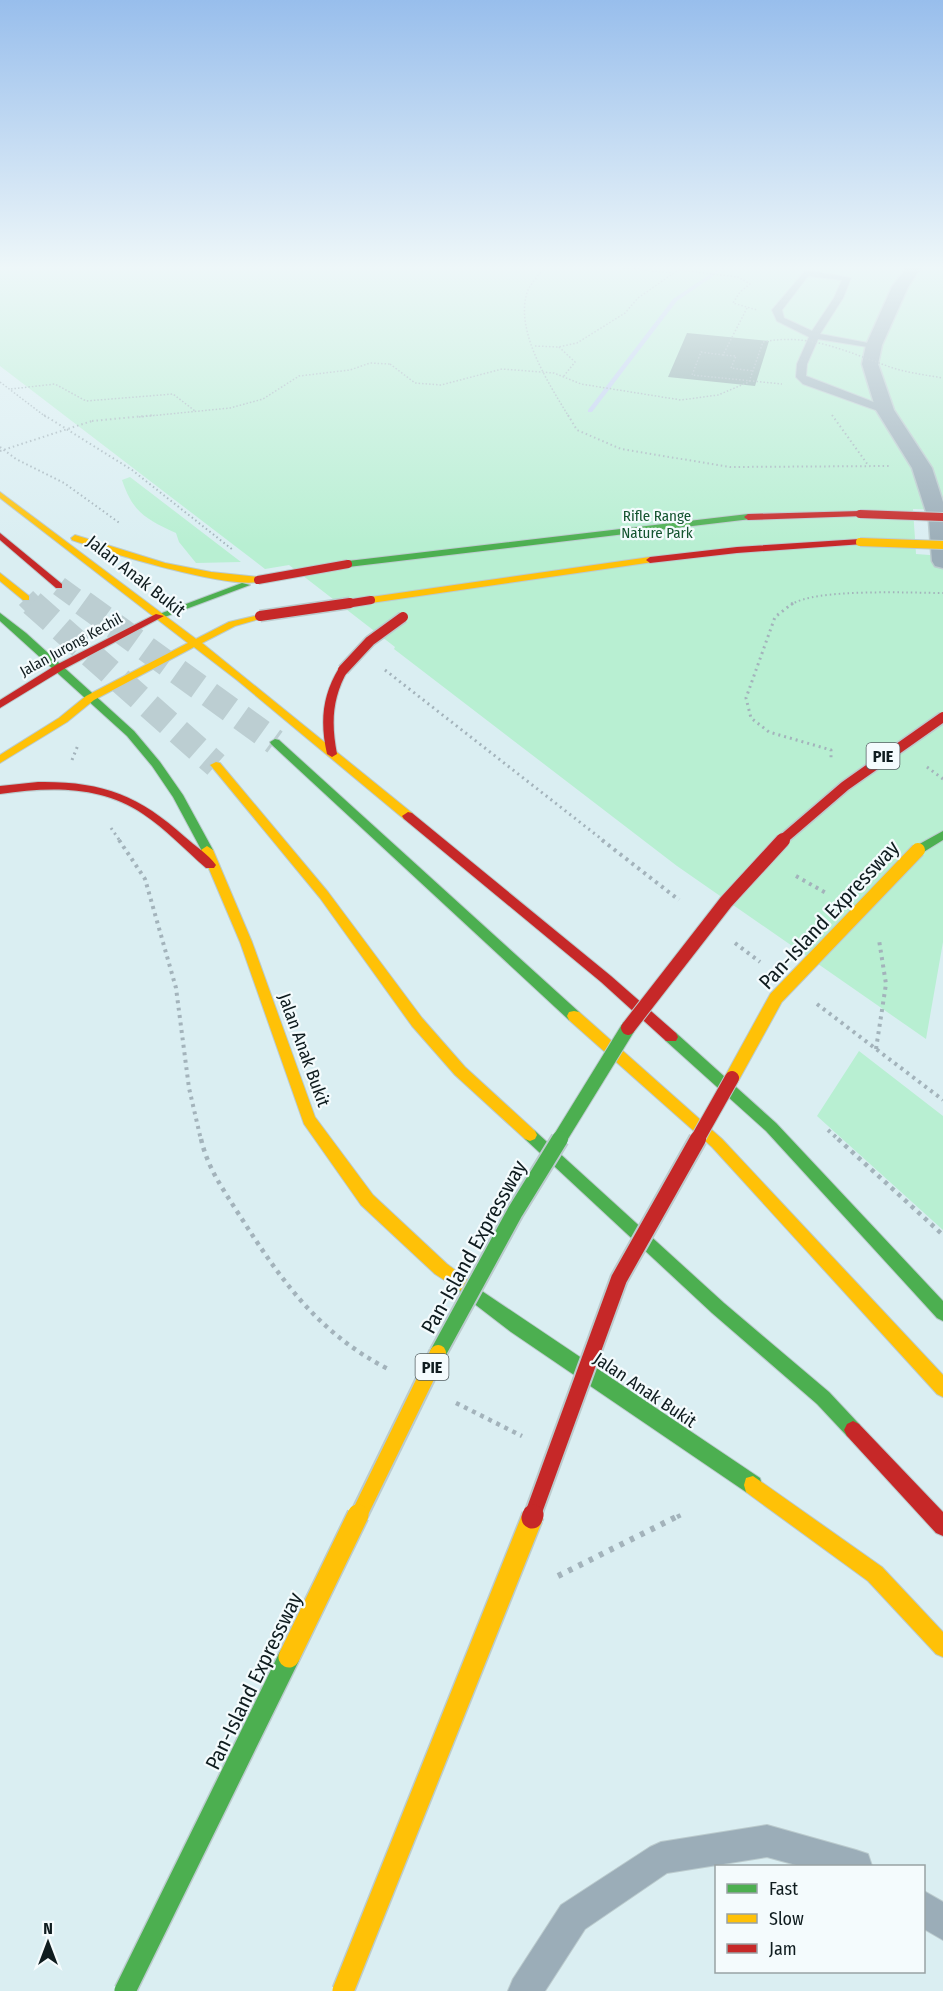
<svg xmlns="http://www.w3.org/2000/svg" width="943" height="1991" font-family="'Fira Sans Condensed',sans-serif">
<rect width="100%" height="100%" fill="#daeef2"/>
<!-- green -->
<path fill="#b8efd2" d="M0 267H943V510L913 509 916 554 943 556V942L926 1039 677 866 394 649 395 647 289 565 265 569 0 366Z
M130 477 241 562 196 563 179 542 176 533C146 519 133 513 122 480Z
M859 1051 943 1116V1230L817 1116Z"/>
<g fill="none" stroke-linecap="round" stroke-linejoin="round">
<!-- stream -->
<path fill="#c0cef2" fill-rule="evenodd" d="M721 267H726L677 301 592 412H588V410L673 299Z"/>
</g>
<!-- building -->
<path fill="#85a3a2" d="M687 333 769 341 755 386 668 377Z"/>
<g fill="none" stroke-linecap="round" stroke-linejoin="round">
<!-- primary-tunnel-far1 -->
<path stroke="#bcced2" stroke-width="20" stroke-dasharray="20 10" stroke-linecap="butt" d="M59 586 85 605
M26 598 33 605"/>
<!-- primary-tunnel -->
<path stroke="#bcced2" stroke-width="26" stroke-dasharray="26 13" stroke-linecap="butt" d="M32 603 216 765
M83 603 275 742"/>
<!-- lane casing -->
<g stroke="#bbcbce" stroke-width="2">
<path id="lane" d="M806 270 851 278 843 298 820 334 879 345 874 348 818 339 807 364 806 376 889 408V412H881L803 384 796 377 797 364 809 337 777 321 772 310ZM808 276 842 280 834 298 812 331 784 318 782 310Z
M767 1825 856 1850 868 1854 872 1866H800L767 1857 667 1873 585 1929 545 1991H508L513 1979 561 1905 650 1847 661 1842Z
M924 1891 943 1902V1940L924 1929Z"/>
</g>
<!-- street casing -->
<g stroke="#bbcbce" stroke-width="3">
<path id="street" d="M907 267H921L908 287 882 345 878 364 894 410 932 468 943 502V568L935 566 932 561 929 521 912 468 876 410 862 364 866 345 892 287Z"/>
</g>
<!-- fast casing -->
<g stroke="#bbcbce" stroke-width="2">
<path id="fast" d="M748 514 751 515V519L348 567 343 564 348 561Z
M242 583 250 585 162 618 154 616Z
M0 613 26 633 134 731 160 762 183 795 213 850 211 853H203L173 797 152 766 127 736 0 621Z
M275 739 279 740 579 1012 581 1016 579 1020H569L271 744 270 742Z
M943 831V840L922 853H914L912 850 914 847Z
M671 1032 676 1033 776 1123 943 1301V1321L937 1318 766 1131 666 1041 664 1037 666 1033Z
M530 1129 535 1131 724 1303 829 1392 859 1424 862 1430 859 1436 853 1439 847 1436 817 1404 712 1313 525 1139 523 1135 525 1131Z
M461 1277 760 1478 762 1485 760 1492 753 1494 746 1492 511 1332 455 1289 453 1284 455 1279Z"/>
</g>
<!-- slow casing -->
<g stroke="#bbcbce" stroke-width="2">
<path id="slow" d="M0 492 196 639 229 622 263 614V618L235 626 202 643 412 813 414 816 412 819H404L237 680 194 647 94 700 67 722 0 763V755L59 718 86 696 188 643 0 498Z
M75 535 165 563 211 572 258 577 263 580C242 594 100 550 72 540L71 538Z
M650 557 654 560 653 562 371 603 366 600 371 597Z
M0 573 29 596V600H23L0 581Z
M216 762 220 763 328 892 422 1018 465 1067 535 1131 537 1135 535 1139 530 1141 525 1139 455 1075 412 1026 320 898 212 767 210 765Z
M207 846 213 850 252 942 315 1117 373 1195 447 1264 467 1279 469 1284 467 1289 461 1291 435 1274 361 1205 304 1124 240 942 201 850Z
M574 1011 579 1012 722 1139 943 1375V1397L937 1394 712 1147 569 1020 567 1016 569 1012Z
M753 1476 882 1567 943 1632V1657L936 1654 868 1581 746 1492 744 1485 746 1478Z"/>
</g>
<!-- jam casing -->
<g stroke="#bbcbce" stroke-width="2">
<path id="jam" d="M860 511 863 512V516L748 520 744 517 748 514Z
M0 533 62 584V588H56L0 540Z
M860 539 864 542 863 544 737 553 650 563 646 560 650 557 737 547Z
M156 614 164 616 64 669 0 708V700L56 665Z
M343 667 348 670C332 698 331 723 337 754L332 757 327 754C320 722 322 696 339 668Z
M38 782C101 781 139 795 185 837 195 846 208 854 216 865L214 868H206C185 850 166 829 143 814 100 785 49 787 0 794V786Z
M408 812 412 813 611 976 676 1033 678 1037 676 1041H666L601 982 404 819 402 816Z
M853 1421 859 1424 943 1512V1536L936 1533 847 1436 844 1430 847 1424Z"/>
</g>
<!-- path-far5 -->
<path stroke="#a3b3bb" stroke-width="1.5" stroke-dasharray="1.5 2" stroke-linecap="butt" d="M545 267C540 274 532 282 528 290 513 329 549 384 569 417
M617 267 672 273
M747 308 723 355 701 352 692 375 782 384
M535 346 558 347 577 343 625 313 638 298 678 270 738 277 750 284 740 292 733 303 757 310
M559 347 575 362 563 377
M723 355 736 356 731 368 753 371
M0 382 46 417
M11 389 55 384 86 401 173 394 195 411
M139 417 230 408 263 399 299 376 350 370 370 363 390 364"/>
<!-- path-far4 -->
<path stroke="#a3b3bb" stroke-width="2" stroke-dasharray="1.5 3" stroke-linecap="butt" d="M44 415 132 470 233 550
M568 415 577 430 621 449 730 467 890 466
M832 415 868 465
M92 421 155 415
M0 447 16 459 64 483 121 524
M791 605C813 588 912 593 943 593"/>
<!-- path-far3 -->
<path stroke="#a3b3bb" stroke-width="3" stroke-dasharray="2 4" stroke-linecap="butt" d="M793 603 775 617 746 698 751 718 769 732 831 750V758
M385 670 604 841
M72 760 78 745
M927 767 943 779
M111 828 120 841"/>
<!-- path-far2 -->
<path stroke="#a3b3bb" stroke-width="4" stroke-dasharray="3 4.5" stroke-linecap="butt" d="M119 840 145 879 176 988 189 1088 201 1140
M602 840 679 900
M796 876 826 893
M735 943 760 962
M817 1004 943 1100
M876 1049 886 984 879 940
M828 1130 839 1140"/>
<!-- path-far1 -->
<path stroke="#a3b3bb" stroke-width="4.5" stroke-dasharray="4 5" stroke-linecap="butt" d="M201 1139C208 1169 223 1189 240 1216 281 1280 318 1333 388 1369
M838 1139 943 1235
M456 1403 522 1436
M677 1517 681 1515"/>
<!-- path -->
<path stroke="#a3b3bb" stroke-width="6" stroke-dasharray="4.5 7" stroke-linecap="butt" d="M558 1576 680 1515"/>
<!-- lane -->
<use href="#lane" fill="#9badb8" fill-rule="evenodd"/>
<!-- street -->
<use href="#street" fill="#9badb8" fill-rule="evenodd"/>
<!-- fast -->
<use href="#fast" fill="#4caf50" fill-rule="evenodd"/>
<!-- slow -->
<use href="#slow" fill="#ffc107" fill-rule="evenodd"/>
<!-- jam -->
<use href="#jam" fill="#c62828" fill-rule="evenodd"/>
<!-- fast-bridge-far2 casing -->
<g stroke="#bbcbce" stroke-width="16" stroke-linecap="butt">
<path id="fast-bridge-far2" d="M559 1140 628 1028"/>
</g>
<!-- fast-bridge-far1 casing -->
<g stroke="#bbcbce" stroke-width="20" stroke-linecap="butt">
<path id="fast-bridge-far1" d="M438 1353 515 1212 560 1139"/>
</g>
<!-- fast-bridge casing -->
<g stroke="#bbcbce" stroke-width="24" stroke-linecap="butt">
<path id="fast-bridge" d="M125 1991 289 1657"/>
</g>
<!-- slow-bridge-far3 casing -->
<g stroke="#bbcbce" stroke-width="10" stroke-linecap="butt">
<path id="slow-bridge-far3" d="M860 542 943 545"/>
</g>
<!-- slow-bridge-far2 casing -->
<g stroke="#bbcbce" stroke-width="16" stroke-linecap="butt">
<path id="slow-bridge-far2" d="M732 1078 776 998 918 850"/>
</g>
<!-- slow-bridge-far1 casing -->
<g stroke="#bbcbce" stroke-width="20" stroke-linecap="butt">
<path id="slow-bridge-far1" d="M358 1517 438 1353"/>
</g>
<!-- slow-bridge casing -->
<g stroke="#bbcbce" stroke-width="24" stroke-linecap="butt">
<path id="slow-bridge" d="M289 1657 358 1515
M343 1991 532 1518"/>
</g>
<!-- jam-bridge-far4 casing -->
<g stroke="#bbcbce" stroke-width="10" stroke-linecap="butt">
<path id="jam-bridge-far4" d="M860 514 943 517
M258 580 348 564
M340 605 371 600"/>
</g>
<!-- jam-bridge-far3 casing -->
<g stroke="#bbcbce" stroke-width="13" stroke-linecap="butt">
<path id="jam-bridge-far3" d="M260 616 350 603
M343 670 370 641 403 617
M781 841 845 786 943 717"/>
</g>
<!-- jam-bridge-far2 casing -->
<g stroke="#bbcbce" stroke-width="16" stroke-linecap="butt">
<path id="jam-bridge-far2" d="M628 1028 726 902 783 840
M697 1140 732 1078"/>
</g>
<!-- jam-bridge-far1 casing -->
<g stroke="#bbcbce" stroke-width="20" stroke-linecap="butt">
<path id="jam-bridge-far1" d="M532 1517 619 1279 698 1139"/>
</g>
<!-- jam-bridge casing -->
<g stroke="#bbcbce" stroke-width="24" stroke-linecap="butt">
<path id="jam-bridge" d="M532 1518 533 1515"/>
</g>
<!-- path-bridge-far1 -->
<path stroke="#a3b3bb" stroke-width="1.5" stroke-dasharray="1.5 2" stroke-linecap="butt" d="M390 364 415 383 441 385 502 369 554 373 581 384 681 400 718 395 749 382 763 342C810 332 849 353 893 368 909 373 926 375 943 378"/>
<!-- path-bridge -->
<path stroke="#a3b3bb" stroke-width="2" stroke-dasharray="1.5 3" stroke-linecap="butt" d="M0 451 92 421"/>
<!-- fast-bridge-far2 -->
<use href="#fast-bridge-far2" stroke="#4caf50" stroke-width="14"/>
<!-- fast-bridge-far1 -->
<use href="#fast-bridge-far1" stroke="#4caf50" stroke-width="16"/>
<!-- fast-bridge -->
<use href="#fast-bridge" stroke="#4caf50" stroke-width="21"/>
<!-- slow-bridge-far3 -->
<use href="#slow-bridge-far3" stroke="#ffc107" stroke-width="8"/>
<!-- slow-bridge-far2 -->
<use href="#slow-bridge-far2" stroke="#ffc107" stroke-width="14"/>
<!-- slow-bridge-far1 -->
<use href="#slow-bridge-far1" stroke="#ffc107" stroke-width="16"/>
<!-- slow-bridge -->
<use href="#slow-bridge" stroke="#ffc107" stroke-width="21"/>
<!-- jam-bridge-far4 -->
<use href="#jam-bridge-far4" stroke="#c62828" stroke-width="8"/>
<!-- jam-bridge-far3 -->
<use href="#jam-bridge-far3" stroke="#c62828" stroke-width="10"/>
<!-- jam-bridge-far2 -->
<use href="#jam-bridge-far2" stroke="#c62828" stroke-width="14"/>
<!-- jam-bridge-far1 -->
<use href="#jam-bridge-far1" stroke="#c62828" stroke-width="16"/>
<!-- jam-bridge -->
<use href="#jam-bridge" stroke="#c62828" stroke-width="21"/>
</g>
<!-- sky -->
<linearGradient id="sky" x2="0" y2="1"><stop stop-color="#98beec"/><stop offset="0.49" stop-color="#eef7f9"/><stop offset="1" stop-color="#eef7f9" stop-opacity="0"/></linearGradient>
<rect width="943" height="546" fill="url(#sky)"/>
<g text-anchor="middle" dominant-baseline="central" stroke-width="4.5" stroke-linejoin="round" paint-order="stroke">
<!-- far-park labels -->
<g font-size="15" fill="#14542f" stroke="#f4fbfd">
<text x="657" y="516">Rifle Range<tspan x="657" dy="17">Nature Park</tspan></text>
</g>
<!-- far-street labels -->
<g font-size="15" fill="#0f1c1f" stroke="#f4fbfd">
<text transform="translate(71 645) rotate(-29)">Jalan Jurong Kechil</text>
</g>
<!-- shield labels -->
<g fill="#f4fbfd" stroke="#545f62" stroke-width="1.5">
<rect x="866.5" y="743" width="33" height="26" rx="4.5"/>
<rect x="415.5" y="1354" width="33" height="26" rx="4.5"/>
</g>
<g font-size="16" font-weight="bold" fill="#0f1c1f">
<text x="883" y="756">PIE</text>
<text x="432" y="1367">PIE</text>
</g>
<!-- street labels -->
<g font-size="18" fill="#0f1c1f" stroke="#f4fbfd">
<text transform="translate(136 576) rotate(38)">Jalan Anak Bukit</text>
<text transform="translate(304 1050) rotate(70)">Jalan Anak Bukit</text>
<text transform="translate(645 1390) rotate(34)">Jalan Anak Bukit</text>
</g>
<!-- near-street labels -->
<g font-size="21" fill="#0f1c1f" stroke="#f4fbfd">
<text transform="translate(829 915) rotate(-47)">Pan-Island Expressway</text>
<text transform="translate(474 1247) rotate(-61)">Pan-Island Expressway</text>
<text transform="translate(254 1681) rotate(-64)">Pan-Island Expressway</text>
</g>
</g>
<!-- legend -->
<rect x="715" y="1865" width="210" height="108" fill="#f4fbfd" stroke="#98a2a4" stroke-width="1.5"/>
<rect x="727" y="1884" width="30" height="9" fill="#4caf50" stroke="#98a2a4" stroke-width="1.5"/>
<text x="769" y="1895" font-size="18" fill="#0f1c1f">Fast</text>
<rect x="727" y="1914" width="30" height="9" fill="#ffc107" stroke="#98a2a4" stroke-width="1.5"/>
<text x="769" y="1925" font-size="18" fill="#0f1c1f">Slow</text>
<rect x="727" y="1944" width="30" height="9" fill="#c62828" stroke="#98a2a4" stroke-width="1.5"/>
<text x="769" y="1955" font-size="18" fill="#0f1c1f">Jam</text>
<!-- north arrow -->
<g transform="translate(48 1943)" stroke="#f4fbfd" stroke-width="4.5" paint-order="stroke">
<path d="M0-4.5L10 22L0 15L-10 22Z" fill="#0f1c1f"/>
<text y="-9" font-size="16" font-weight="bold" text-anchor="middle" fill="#0f1c1f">N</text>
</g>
</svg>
